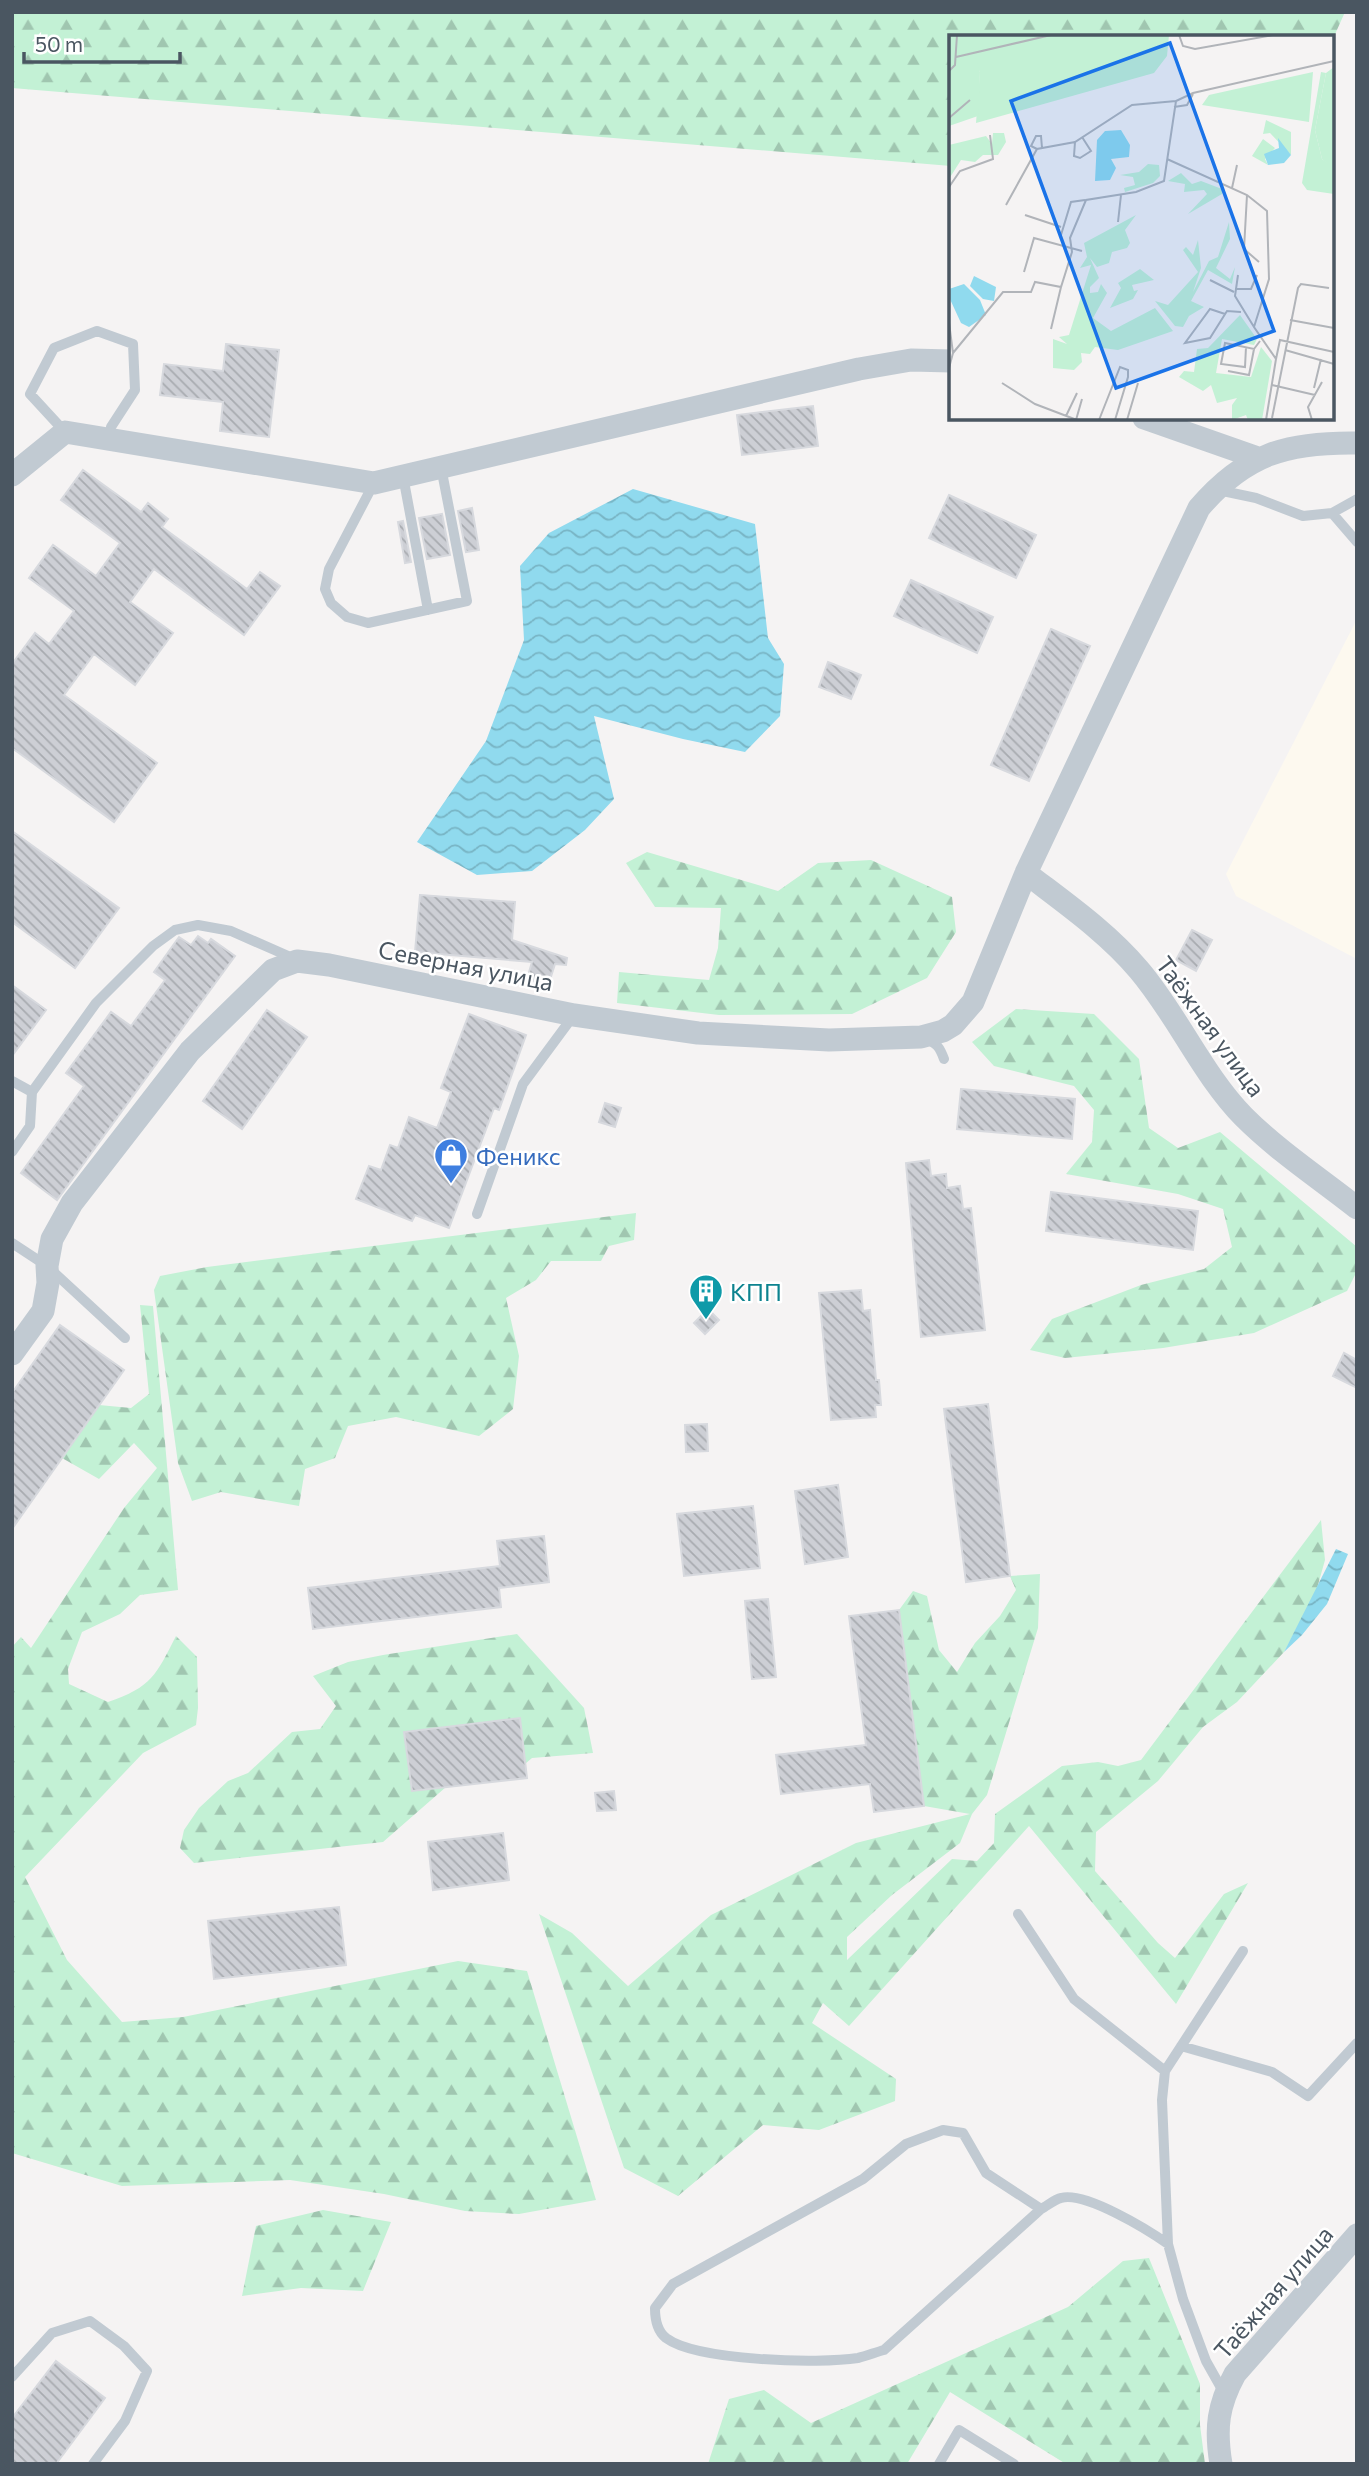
<svg xmlns="http://www.w3.org/2000/svg" width="1369" height="2476" font-family="Commissioner,sans-serif">
<defs>
<pattern id="forest-firs" width="22" height="20" patternUnits="userSpaceOnUse" patternTransform="scale(1.75)"><rect width="22" height="20" fill="#c3f1d5"/><path d="M5 1l3.5 6h-7zM16 11l3.5 6h-7z" fill="#a0c6b0"/></pattern>
<pattern id="water-waves" width="16" height="10" patternUnits="userSpaceOnUse" patternTransform="scale(1.75)"><rect width="16" height="10" fill="#90daee"/><path d="M0 5q4-4 8 0t8 0" fill="none" stroke="#78b4c4"/></pattern>
<pattern id="building-back-hatch" width="6" height="6" patternUnits="userSpaceOnUse" patternTransform="scale(1.75)"><rect width="6" height="6" fill="#cdcfd5"/><path d="M-1 5l2 2M0 0l6 6M5-1l2 2" fill="none" stroke="#a8abb0"/></pattern>
</defs>
<rect width="100%" height="100%" fill="#f5f3f3"/>
<!-- commercial -->
<path fill="#fdf9ef" d="M1357 619V959L1236 896 1226 874Z"/>
<!-- forest -->
<path fill="url(#forest-firs)" d="M12 12H1345L1332 41V37H951V166L12 88Z
M647 852 778 891 818 863 871 860 952 897 956 932 927 978 852 1014 719 1015 617 1003 619 972 709 980 718 948 721 908 655 907 626 863Z
M1016 1009 1094 1014 1139 1059 1149 1128 1178 1148 1220 1132 1357 1247V1271L1347 1291 1254 1333 1163 1348 1065 1358 1030 1350 1052 1319 1141 1285 1204 1269 1232 1247 1223 1209 1178 1194 1066 1174 1092 1142 1094 1110 1074 1086 994 1066 972 1042Z
M636 1213 634 1240 609 1246 601 1261H551L536 1280 506 1298 519 1356 513 1409 479 1436 396 1417 348 1426 335 1458 305 1469 299 1506 221 1492 192 1501 178 1463 154 1290 160 1276 207 1267Z
M140 1305 153 1306 178 1590 140 1595 120 1614 82 1632 68 1669 69 1684 108 1702C152 1687 156 1675 176 1636L197 1657 198 1708 196 1725 143 1753 25 1877 67 1960 122 2022 183 2017 458 1961 527 1971 596 2200 519 2214 465 2211 384 2194 290 2180 122 2186 12 2153V1647L21 1637 31 1648 124 1508 157 1468 134 1443 99 1479 62 1458 99 1405 131 1408 149 1394Z
M1321 1520 1325 1560 1316 1592 1284 1652 1237 1702 1203 1727 1158 1781 1096 1832 1095 1871 1158 1943 1175 1958 1224 1894 1248 1883 1176 2004 1029 1826 849 2026 823 2003 812 2023 896 2079 895 2101 819 2130 763 2125 678 2196 624 2168 539 1914 572 1933 628 1986 711 1915 856 1843 970 1814 924 1806 899 1610 913 1591 927 1596 939 1650 957 1672 975 1643 1000 1616 1016 1590 1010 1576 1040 1574 1038 1628 987 1795 972 1814 960 1843 892 1895 847 1937V1960L952 1859 977 1861 994 1843 995 1814 1062 1766 1098 1762 1118 1766 1141 1760Z
M517 1634 584 1708 593 1753 532 1758 525 1764 520 1718 405 1732 412 1791 446 1787 383 1842 194 1863 180 1848 184 1830 199 1808 228 1781 248 1773 292 1732 320 1729 336 1706 313 1676 348 1662 383 1655Z
M323 2210 391 2222 363 2291 301 2288 242 2296 256 2226Z
M1149 2258 1200 2384V2425L1205 2464H1066L950 2392 907 2464H708L729 2399 764 2390 811 2423 1068 2307 1123 2261Z"/>
<!-- water -->
<path fill="url(#water-waves)" d="M633 489 755 524 768 638 784 664 780 716 745 752 683 739 594 716 614 799 585 830 532 871 477 875 417 842 486 741 524 640 520 566 549 533Z
M1336 1549 1348 1554 1327 1604 1302 1635 1284 1652Z"/>
<!-- building -->
<path fill="url(#building-back-hatch)" stroke="#d7d9de" stroke-width="2" d="M226 344 279 350 269 437 220 431 223 402 160 395 164 364 223 371Z
M813 406 818 446 742 455 737 415Z
M83 470 141 512 148 503 168 519 162 527 247 589 260 572 280 586 244 635 154 569 130 602 173 633 135 685 94 654 64 695 157 763 114 822 12 748V664L35 633 49 644 74 611 29 578 53 545 96 576 120 543 61 500Z
M949 495 1036 535 1016 578 929 538Z
M472 508 479 550 466 552 458 511Z
M442 514 450 555 427 559 419 518Z
M403 521 411 562 405 563 398 522Z
M911 580 993 617 977 653 894 616Z
M1051 629 1090 646 1029 781 991 765Z
M828 662 861 675 851 699 819 687Z
M12 831 119 908 75 968 12 922Z
M420 895 515 902 512 940 567 958 566 965 555 964 548 986 527 979 532 962 415 952Z
M1192 930 1212 940 1196 971 1176 960Z
M198 936 208 943 211 939 235 956 57 1200 21 1173 84 1086 66 1073 111 1012 131 1026 165 980 154 972 179 937 191 945Z
M12 985 46 1010 12 1056Z
M267 1010 307 1037 242 1129 203 1101Z
M469 1014 526 1035 499 1110 494 1108 449 1228 415 1215 412 1221 356 1199 369 1166 381 1170 390 1145 398 1148 409 1117 437 1128 451 1092 441 1088Z
M961 1089 1075 1099 1072 1139 957 1129Z
M605 1103 621 1108 615 1127 599 1122Z
M929 1160 931 1176 946 1174 947 1188 960 1186 963 1209 971 1208 985 1330 921 1337 906 1163Z
M1051 1192 1198 1211 1193 1250 1046 1231Z
M861 1290 863 1311 870 1310 876 1380H879L881 1405H875L876 1417 831 1420 819 1293Z
M708 1309 719 1320 705 1334 694 1323Z
M60 1325 124 1370 12 1529V1393Z
M1344 1353 1357 1360V1388L1333 1376Z
M988 1404 1010 1576 966 1582 944 1409Z
M707 1424 708 1451 686 1452 685 1425Z
M838 1485 848 1557 805 1564 795 1491Z
M753 1506 760 1568 684 1576 677 1514Z
M544 1536 549 1582 499 1588 501 1607 313 1629 308 1588 500 1566 497 1541Z
M768 1599 776 1677 752 1679 745 1601Z
M899 1610 924 1806 874 1812 870 1784 781 1794 776 1755 866 1745 849 1616Z
M520 1718 527 1778 412 1791 404 1732Z
M614 1791 616 1810 597 1811 595 1793Z
M503 1833 509 1880 433 1890 428 1842Z
M339 1907 346 1965 214 1979 208 1921Z
M56 2361 105 2398 56 2464H12V2418Z"/>
<g fill="none" stroke-linecap="round" stroke-linejoin="round">
<!-- lane -->
<path stroke="#c1cad2" stroke-width="10" d="M65 432 30 394 54 348 97 331 133 344 135 390 111 427 109 439
M403 476 428 610
M374 483 329 569 325 589 331 603 347 617 368 623 467 601 441 467
M1218 490 1256 498 1303 516 1332 513 1357 499
M1332 513 1357 542
M926 1039C937 1043 940 1048 944 1059
M12 1081 32 1092
M12 1152 30 1126 32 1092 96 1003 153 946 175 930 198 925 231 931 295 959
M477 1214 523 1084 574 1015
M12 1243 47 1266 125 1338
M1018 1914 1074 1999 1165 2071
M1181 2046 1272 2072 1308 2096 1357 2043
M1041 2209 986 2173 963 2133 943 2130 906 2144 863 2179 673 2284 655 2308C655 2318 657 2331 666 2338 697 2361 819 2364 858 2358 867 2356 876 2352 884 2350L1041 2209C1047 2206 1055 2199 1061 2198 1085 2191 1148 2230 1168 2244
M12 2377 52 2333 90 2321 124 2346 147 2371 125 2421 93 2464
M1224 2393 1206 2361 1183 2299 1168 2244 1162 2100 1165 2071 1243 1951
M939 2464 959 2430 1014 2464"/>
<!-- street -->
<path stroke="#c1cad2" stroke-width="23" d="M1144 418 1258 458
M12 475 65 432 374 483 859 369 911 360 951 361
M1026 873C1065 903 1107 932 1139 970 1178 1016 1202 1074 1244 1117 1278 1151 1319 1178 1357 1208
M12 1354 43 1311 48 1283 47 1266 52 1239 72 1203 190 1051 273 970 297 961 329 965 574 1015 698 1033 829 1040 921 1037 943 1031 953 1025 973 1002 1026 873 1199 508C1245 454 1287 442 1357 443
M1221 2464C1215 2428 1218 2405 1235 2374L1357 2235"/>
</g>
<!-- icons -->
<defs>
<g id="shop-pin" transform="scale(1.75)"><path d="M0 17L-7.5 6A9.5 9.5 0 1 1 7.5 6Z" fill="#3f7fe0" stroke="#fff"/><path d="M-5-2.5h2.3a2.7 3.5 0 0 1 5.4 0H5L5.5 6h-11ZM-1.5-2.5h3a1.5 2.3 0 0 0-3 0Z" fill="#fff"/></g>
<g id="building-pin" transform="scale(1.75)"><path d="M0 17L-7.5 6A9.5 9.5 0 1 1 7.5 6Z" fill="#0f9aa8" stroke="#fff"/><path d="M-4-6H4V6H1V3H-1V6H-4ZM-2.5-4.3h1.7v1.8h-1.7ZM.8-4.3h1.7v1.8H.8ZM-2.5-1h1.7V.8h-1.7ZM.8-1h1.7V.8H.8Z" fill="#fff"/></g>
</defs>
<g fill-rule="evenodd">
<use href="#shop-pin" x="451" y="1155"/>
<use href="#building-pin" x="706" y="1291"/>
</g>
<g text-anchor="middle" dominant-baseline="central" stroke-width="5" stroke-linejoin="round" paint-order="stroke">
<!-- street labels -->
<g font-size="24" fill="#4a5661" stroke="#fff">
<text transform="translate(466 965) rotate(11)">Северная улица</text>
<text transform="translate(1211 1026) rotate(54)">Таёжная улица</text>
<text transform="translate(1273 2292) rotate(-49)">Таёжная улица</text>
</g>
<!-- shop labels -->
<g font-size="24" fill="#366cbe" stroke="#fff" text-anchor="start">
<text x="476" y="1155">Феникс</text>
</g>
<!-- culture labels -->
<g font-size="24" fill="#0d838f" stroke="#fff" text-anchor="start">
<text x="730" y="1291">КПП</text>
</g>
</g>
<!-- overview -->
<g transform="translate(949 35)">
<rect width="385" height="385" fill="#f5f3f3"/>
<path d="M14 0H220L218 21 205 38 27 88 31 36 20 33ZM385 32V132H382L373 124 366 95 377 38ZM364 37 360 87 253 70 260 60ZM317 85 342 97V120L321 98 314 99ZM44 98H55L57 107 49 120H34L26 127 12 125 0 144V110L37 101 43 109ZM314 104 326 113 316 124 319 130 303 121ZM199 129 210 130 211 141 204 148 176 157 175 153 186 150 184 142 171 140 190 137ZM232 138 243 149 252 146 273 154V159L239 179 258 159 255 155 235 157 236 149 219 146ZM187 180 176 195 181 208 178 213 163 217 160 228 148 232 141 223 150 243 141 252V258L149 257 152 249 158 258 144 283 162 296 206 273 224 296 169 315 146 312 141 319 132 318 133 327 125 335 104 333V304L118 309 110 302 120 300 142 230 131 233 138 222 135 208ZM280 187 281 204 267 233 281 244 286 232 283 249 259 235 242 266 255 272 240 281 234 292 226 291 206 266 219 270 249 237 234 215 237 212 244 220 249 205 252 233 244 257 260 226 269 222ZM191 234 205 245 183 250 185 256 189 255 184 264 161 273 172 253 169 248ZM291 280 308 304 305 310 273 304 267 338 302 342 312 312 323 326 313 385H299L297 380 283 385V370L288 363 268 368 262 350 254 356 230 342 235 336 245 337 248 314 259 313Z" fill="#c3f1d5"/>
<path d="M0 0H19L31 37 29 81 0 91ZM372 37 377 38 366 95 373 124 385 132V159L358 155 353 148Z" fill="#c3f1d5"/>
<path d="M172 95 181 110 180 122 162 124 167 133 161 145 146 146 148 105 156 96ZM329 103 342 120 335 128 319 130 315 119 330 113ZM25 241 47 252 45 266 34 264 21 251ZM15 249 31 265 37 280 20 292 12 288 0 262V254Z" fill="#90daee"/>
<path fill="none" stroke="#b1b4b9" stroke-width="2" d="M230 0 234 11 246 14 324 0M7 22 102 0M0 36 6 30 8 0M225 72 238 70 244 59M0 83 21 65M126 107 125 121 131 123 142 116 133 102M88 114 82 111 87 101H92L93 113M218 124 298 160 318 176 320 244 305 292 327 324 317 385M0 152 11 136 44 124 41 100M283 153 288 130M298 160 295 214 310 227M57 170 88 114 126 107 183 70 227 66M76 180 112 192M169 187 172 160M112 200 122 167 136 165M75 237 85 203 133 216M289 240 286 261 305 292M261 245 285 257M286 254H302L308 240M276 279 261 274 236 308 261 303 278 276 292 277M341 285 385 293M0 288 4 318 0 333M102 294 112 252M297 312 296 332 272 329 276 308 305 314 311 306M336 315 385 329M4 318 54 257H82L86 247 112 252 123 217 121 203 137 165 187 157 215 146 227 66 244 58 385 26M327 324 331 305 385 317M279 336 300 340 305 314M53 348 86 369 128 385M323 350 366 360M365 353 372 324M117 381 128 358M323 383 349 253 352 249 380 253M127 385 133 364M150 385 171 332 179 335V342L166 385M178 385 189 348M363 385 359 372 373 347"/>
<path fill="#1a73e8" fill-opacity="0.15" stroke="#1a73e8" stroke-width="3.5" d="M221 8 325 296 167 353 62 66Z"/>
<rect width="385" height="385" fill="none" stroke="#4a5661" stroke-width="3.5"/>
</g>
<!-- border -->
<rect width="1369" height="2476" fill="none" stroke="#4a5661" stroke-width="28"/>
<!-- scale -->
<path d="M24 52v10h156v-10" fill="none" stroke="#4a5661" stroke-width="3.5"/>
<text x="35" y="52" font-size="21" fill="#4a5661" stroke="#ffffff" stroke-width="5" paint-order="stroke">50 m</text>
</svg>
